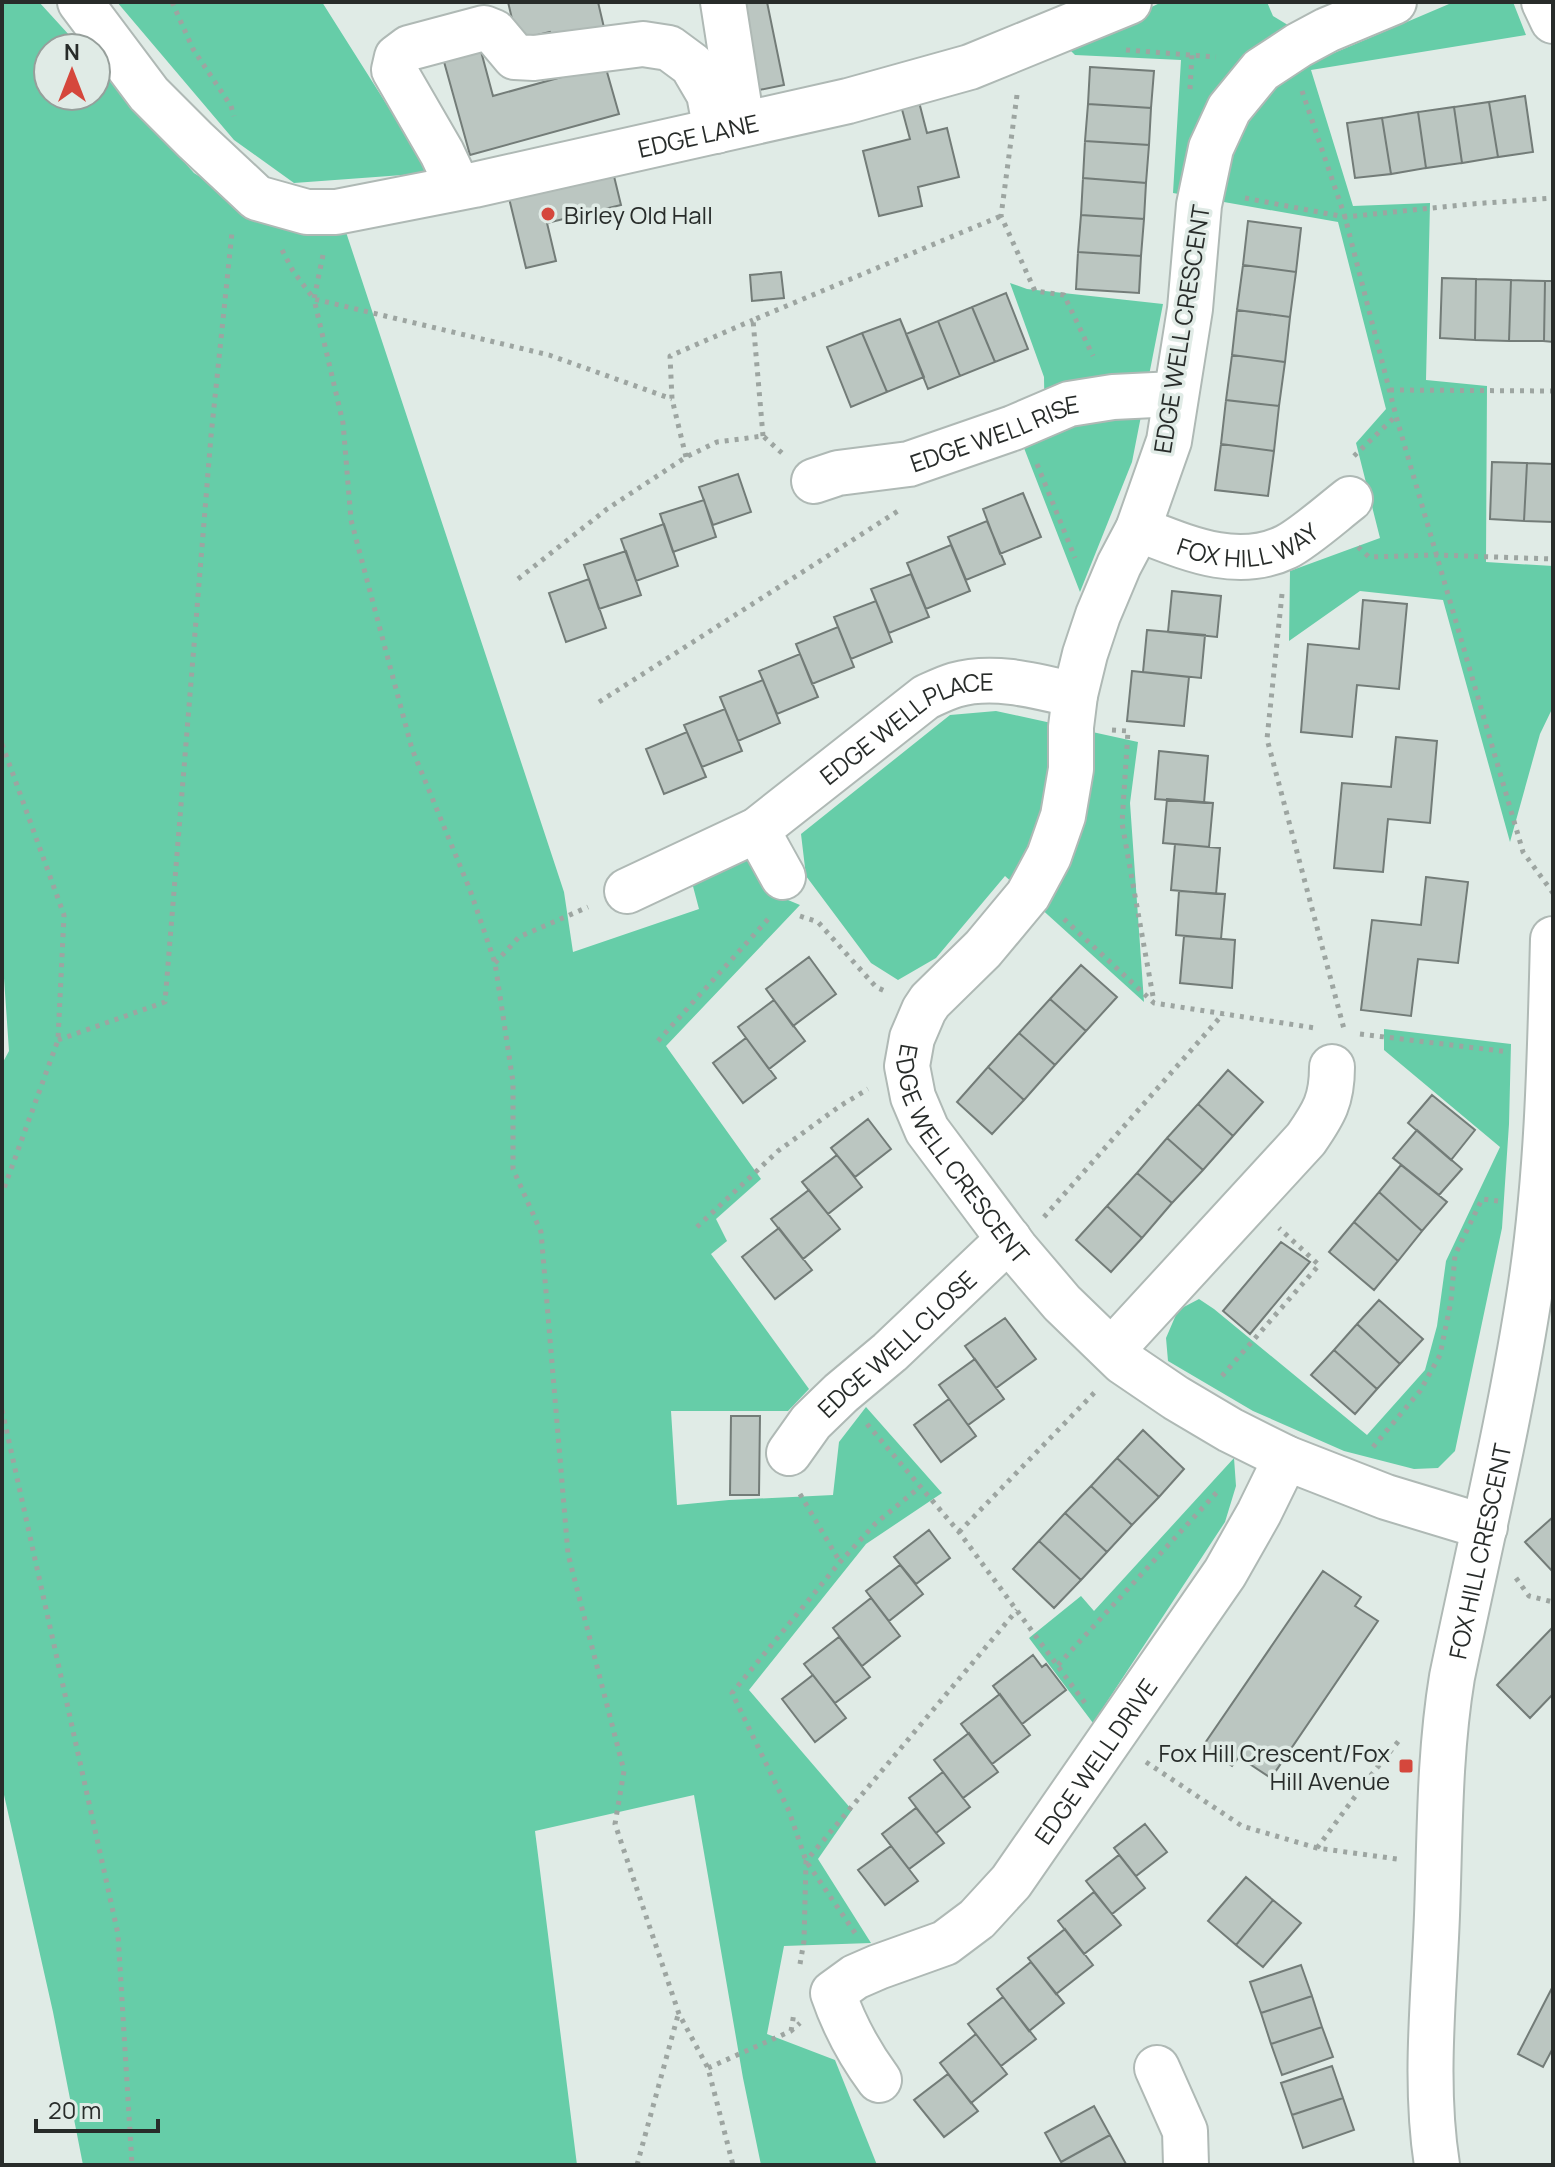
<svg xmlns="http://www.w3.org/2000/svg" width="1555" height="2167" font-family="Manrope,sans-serif">
<rect width="100%" height="100%" fill="#e0ebe6"/>
<!-- green -->
<path fill="#66cda8" d="M2 2H39L81 48H48V96H96V64L194 173 278 226 343 223 564 892 573 952 699 909 690 875 746 856 764 890 800 905 666 1046 761 1179 716 1219 727 1241 711 1254 809 1389 788 1411H671L677 1505 729 1500 833 1495 839 1442 866 1407 942 1493 866 1544 749 1690 852 1810 818 1859 871 1943 784 1946 767 2034 835 2060 877 2165H761L743 2078 694 1795 535 1831 577 2165H83L53 2012 2 1786V1064L9 1051 2 949Z
M117 2H322L430 173 294 183 234 140Z
M1162 2H1267L1273 16 1334 53 1449 4V2H1513L1526 35 1311 70 1353 206 1430 203 1426 380 1487 386 1486 562 1553 566V707L1540 734 1510 842 1443 600 1360 591 1289 641 1290 571 1380 538 1356 443 1386 409 1338 222 1173 193 1181 60 1075 55 1067 47Z
M1010 283 1027 289 1163 304 1132 462 1080 592 1024 448 1045 437 1044 377Z
M996 711 1138 742 1130 803 1144 1002 1005 876 936 958 898 980 871 963 806 876 801 834 950 715Z
M1384 1029 1511 1044 1509 1124 1502 1228 1455 1451 1438 1468 1414 1469 1344 1451 1253 1411 1168 1361 1166 1338 1178 1310 1199 1299 1214 1309 1367 1435 1425 1370 1437 1326 1446 1261 1500 1147 1384 1050Z
M1234 1458 1236 1486 1225 1522 1093 1723 1029 1638 1081 1596 1094 1611Z"/>
<!-- building -->
<path fill="#bbc6c1" stroke="#737c78" stroke-width="2" d="M508 2H598L606 36 559 49 550 32 517 40Z
M731 2H767L784 85 749 92Z
M478 40 493 96 605 65 619 114 470 155 441 51Z
M1090 67 1154 71 1151 108 1088 104Z
M1525 96 1533 152 1498 157 1489 102Z
M918 98 927 133 947 128 959 177 918 187 922 206 879 216 863 151 910 139 900 102Z
M1489 102 1498 157 1462 163 1454 107Z
M1088 104 1151 108 1149 145 1085 141Z
M1454 107 1462 163 1426 168 1418 112Z
M1418 112 1426 168 1391 174 1382 118Z
M1382 118 1391 174 1355 178 1347 123Z
M1085 141 1149 145 1146 183 1083 178Z
M612 168 621 205 547 223 556 261 526 268 508 194Z
M1083 178 1146 183 1144 219 1081 215Z
M1081 215 1144 219 1141 256 1078 252Z
M1248 221 1301 228 1296 272 1243 265Z
M1078 252 1141 256 1139 293 1076 289Z
M1243 265 1296 272 1290 317 1237 310Z
M781 272 784 298 752 301 750 275Z
M1442 278 1476 279 1475 340 1440 338Z
M1476 279 1511 280 1509 341 1475 340Z
M1511 280 1545 281 1544 341H1509Z
M1545 281H1553V342L1544 341Z
M1006 293 1028 349 995 362 972 307Z
M972 307 995 362 960 376 938 321Z
M1237 310 1290 317 1285 362 1232 355Z
M900 319 924 377 887 392 862 333Z
M938 321 960 376 928 389 906 334Z
M862 333 887 392 851 407 827 347Z
M1232 355 1285 362 1279 406 1226 400Z
M1226 400 1279 406 1274 451 1221 444Z
M1221 444 1274 451 1268 496 1215 490Z
M1492 462 1527 463 1524 521 1490 519Z
M1527 463 1553 464V522L1524 521Z
M738 474 751 512 713 525 699 487Z
M1023 493 1041 537 1000 554 983 509Z
M704 500 716 537 673 552 660 514Z
M987 521 1005 564 966 580 948 537Z
M664 524 678 566 636 581 621 539Z
M951 545 970 591 926 609 907 563Z
M626 551 641 595 599 609 584 565Z
M911 574 929 617 889 633 871 589Z
M589 579 606 628 566 642 549 593Z
M1172 591 1221 596 1217 637 1168 632Z
M1363 600 1407 604 1399 689 1357 685 1352 737 1301 732 1308 644 1359 649Z
M876 601 892 642 851 659 834 617Z
M838 627 854 667 812 684 796 644Z
M1147 630 1205 635 1201 678 1143 672Z
M800 654 818 697 777 714 759 671Z
M1132 671 1189 677 1184 726 1127 721Z
M763 680 780 723 738 741 720 697Z
M725 709 742 751 702 767 684 725Z
M687 732 706 777 664 794 646 749Z
M1396 737 1437 741 1430 823 1388 819 1383 872 1334 868 1342 783 1391 787Z
M1159 751 1208 756 1204 803 1155 799Z
M1167 799 1213 803 1209 847 1163 843Z
M1175 844 1220 848 1216 894 1171 890Z
M1426 877 1468 882 1458 963 1418 959 1411 1016 1361 1010 1372 920 1421 925Z
M1179 891 1225 894 1221 939 1176 935Z
M1184 936 1235 940 1232 988 1180 983Z
M809 957 836 994 793 1026 766 989Z
M1081 965 1117 997 1086 1031 1050 999Z
M1050 999 1086 1031 1055 1065 1019 1033Z
M774 1000 805 1041 769 1069 738 1027Z
M1019 1033 1055 1065 1024 1100 988 1067Z
M746 1038 776 1078 743 1103 713 1063Z
M988 1067 1024 1100 992 1134 957 1102Z
M1228 1070 1263 1102 1233 1136 1198 1104Z
M1432 1095 1475 1130 1451 1160 1408 1123Z
M1198 1104 1233 1136 1203 1170 1167 1138Z
M868 1119 891 1149 855 1177 831 1148Z
M1417 1130 1462 1169 1439 1195 1393 1158Z
M1167 1138 1203 1170 1172 1203 1137 1173Z
M837 1155 862 1187 828 1214 802 1182Z
M1401 1165 1447 1202 1422 1231 1379 1192Z
M1137 1173 1172 1203 1142 1238 1107 1206Z
M809 1190 840 1229 803 1259 771 1219Z
M1379 1192 1422 1231 1398 1261 1354 1222Z
M1107 1206 1142 1238 1111 1272 1076 1240Z
M1354 1222 1398 1261 1374 1290 1329 1252Z
M779 1228 812 1270 775 1299 742 1257Z
M1281 1242 1310 1262 1250 1334 1223 1311Z
M1379 1300 1423 1339 1400 1364 1357 1324Z
M1005 1318 1036 1359 996 1388 965 1346Z
M1357 1324 1400 1364 1377 1389 1334 1350Z
M1334 1350 1377 1389 1355 1414 1311 1375Z
M975 1359 1004 1399 968 1425 939 1385Z
M949 1399 976 1436 941 1462 914 1425Z
M731 1416H760L759 1495H730Z
M1143 1430 1184 1469 1159 1497 1117 1458Z
M1117 1458 1159 1497 1132 1525 1091 1486Z
M1091 1486 1132 1525 1107 1552 1065 1513Z
M1065 1513 1107 1552 1081 1580 1039 1541Z
M1553 1517V1572L1525 1542Z
M929 1530 950 1558 916 1584 894 1557Z
M1039 1541 1081 1580 1054 1608 1013 1569Z
M900 1565 923 1594 889 1621 866 1591Z
M1323 1571 1361 1597 1355 1606 1378 1621 1271 1778 1239 1757 1232 1766 1203 1746Z
M871 1598 900 1636 862 1666 833 1628Z
M1553 1627V1694L1530 1718 1497 1685Z
M839 1637 870 1677 835 1703 804 1664Z
M1033 1655 1042 1667 1046 1664 1066 1690 1022 1724 993 1686Z
M813 1675 846 1718 815 1742 782 1699Z
M1000 1694 1030 1735 992 1764 961 1724Z
M969 1733 998 1772 963 1798 934 1760Z
M943 1772 970 1807 936 1833 909 1798Z
M916 1808 944 1843 909 1869 882 1834Z
M1145 1824 1167 1852 1136 1876 1114 1848Z
M891 1846 918 1881 885 1905 858 1870Z
M1119 1855 1145 1888 1112 1914 1086 1881Z
M1246 1877 1273 1900 1236 1945 1208 1921Z
M1094 1892 1121 1925 1084 1954 1058 1921Z
M1273 1900 1301 1923 1263 1967 1236 1945Z
M1065 1929 1093 1965 1056 1994 1028 1958Z
M1031 1962 1064 2003 1029 2031 997 1989Z
M1301 1965 1312 1996 1261 2013 1250 1982Z
M1553 1986V2048L1543 2067 1518 2054Z
M1312 1996 1322 2027 1271 2044 1261 2013Z
M1003 1997 1036 2039 1001 2066 968 2024Z
M1322 2027 1333 2057 1282 2075 1271 2044Z
M976 2034 1007 2074 971 2103 940 2063Z
M1332 2066 1343 2098 1292 2115 1281 2083Z
M948 2074 978 2111 944 2137 914 2100Z
M1343 2098 1354 2130 1303 2148 1292 2115Z
M1094 2106 1110 2135 1061 2162 1045 2133Z
M1110 2135 1126 2164 1062 2165 1061 2162Z"/>
<g fill="none" stroke-linecap="round" stroke-linejoin="round">
<!-- minor casing -->
<g stroke="#afb9b5" stroke-width="48">
<g id="minor">
<path id="s1" d="M80 2 149 94 195 140 257 198 307 212H336L474 185 848 101 970 67 1129 2"/>
<path d="M723 2 742 124"/>
<path id="s2" d="M1394 2 1327 30 1299 45 1261 70 1229 109 1211 148 1199 205 1190 309 1169 441 1138 529 1119 565 1098 615 1085 654 1075 695 1071 727V769L1063 816 1049 856 1028 895 983 949 930 1001 924 1010 912 1038 907 1066 913 1097 927 1130 1016 1249 1062 1303 1123 1362 1176 1398 1230 1430 1286 1458 1386 1497 1485 1527"/>
<path d="M1544 2 1553 21"/>
<path d="M458 187 442 153 394 70 397 57 409 48 484 28 494 32 515 57 534 58 643 44 669 48 692 65 709 94 716 131"/>
<path id="s3" d="M814 481 838 473 909 464 1013 428 1069 404 1113 397 1175 394"/>
<path id="s4" d="M1138 529C1185 547 1236 571 1286 547 1304 538 1332 513 1350 499"/>
<path d="M757 830 783 877"/>
<path id="s5" d="M627 891 757 830 926 697C935 693 945 688 955 685 994 674 1037 686 1075 695"/>
<path d="M1112 1350 1306 1139C1324 1113 1332 1100 1332 1067"/>
<path id="s6" d="M789 1453 811 1422 841 1393 890 1352 1009 1239"/>
<path d="M1157 2068 1185 2131 1186 2165"/>
<path id="s7" d="M879 2080C859 2053 844 2025 833 1993L855 1977 878 1967 945 1943 977 1919 1011 1882 1225 1573 1259 1513 1286 1458"/>
<path id="s8" d="M1437 2165C1424 2083 1434 1997 1437 1915 1440 1835 1439 1756 1452 1677 1479 1547 1511 1416 1531 1284 1548 1170 1550 1054 1553 939"/>
</g>
</g>
<!-- path -->
<path stroke="#9da5a1" stroke-width="5" stroke-dasharray="4 6" stroke-linecap="butt" d="M172 2 193 49 231 106 234 116
M1126 50 1216 57
M1190 89 1192 54
M1302 91 1345 217 1396 416 1523 852 1553 893
M1017 95 1001 216 1035 291 1064 295 1093 356
M1245 198 1345 217 1471 204 1553 198
M282 250 293 271 314 299 549 355 672 399
M323 255 314 299 343 423 351 520 412 749 470 890 495 963 513 1082V1169L541 1232 568 1554 624 1771 615 1824 679 2014 708 2068 733 2165
M1390 390 1553 391
M763 436 753 320 1001 216
M1354 456 1396 416
M686 457 672 399 670 356 753 320
M1037 464 1075 558
M1358 547 1369 557 1436 555 1553 559
M518 579 607 509 686 457 717 442 763 436 783 454
M1282 594 1267 739 1344 1029
M599 702 898 511
M1112 730 1128 731 1122 823 1154 1002
M2 744 64 915 58 1040 2 1194
M800 916 818 922 876 987 887 992
M1064 919 1154 1003 1315 1028
M495 963 519 937 588 907
M1360 1034 1509 1052
M58 1040 165 1002 211 436 232 232
M658 1041 770 917
M1044 1217 1223 1014
M697 1227 778 1151 840 1106 868 1089
M1222 1376 1319 1265 1279 1228
M2 1410 118 1934 132 2165
M867 1424 959 1532 1085 1703
M1373 1447 1420 1391 1440 1355 1451 1301 1455 1255 1482 1199 1498 1201
M800 1494 840 1562
M959 1532 1095 1392
M1516 1578 1529 1596 1553 1602
M1058 1665 1219 1490
M1146 1762 1242 1826 1317 1848 1397 1859
M1317 1848 1368 1779 1401 1738
M855 1933 806 1861 789 1811 732 1693 840 1562 876 1523 920 1487
M800 1964 804 1941 806 1861 1017 1610
M791 2031 794 2013
M708 2068 791 2031 800 2023
M637 2165 678 2015"/>
<!-- minor -->
<use href="#minor" stroke="#fff" stroke-width="44"/>
</g>
<!-- markers -->
<g fill="#d5473c" stroke="#e0ebe6" stroke-width="3">
<circle cx="548" cy="214" r="8"/>
<rect x="1398" y="1758" width="16" height="16" rx="4"/>
</g>
<g text-anchor="middle" dominant-baseline="central" stroke-width="7" stroke-linejoin="round" paint-order="stroke">
<!-- street labels -->
<g font-size="24" fill="#282c2a" stroke="#e0ebe6">
<text stroke="none"><textPath href="#s1" startOffset="716">EDGE LANE</textPath></text>
<text transform="translate(1181 329) rotate(-81)">EDGE WELL CRESCENT</text>
<text stroke="none"><textPath href="#s3" startOffset="188">EDGE WELL RISE</textPath></text>
<text stroke="none"><textPath href="#s4" startOffset="116">FOX HILL WAY</textPath></text>
<text stroke="none"><textPath href="#s5" startOffset="328">EDGE WELL PLACE</textPath></text>
<text stroke="none"><textPath href="#s2" startOffset="1338">EDGE WELL CRESCENT</textPath></text>
<text stroke="none"><textPath href="#s6" startOffset="154">EDGE WELL CLOSE</textPath></text>
<text stroke="none"><textPath href="#s8" startOffset="618">FOX HILL CRESCENT</textPath></text>
<text stroke="none"><textPath href="#s7" startOffset="460">EDGE WELL DRIVE</textPath></text>
</g>
<!-- poi labels -->
<g font-size="24" fill="#282c2a" stroke="#e0ebe6" text-anchor="start">
<text x="564" y="214">Birley Old Hall</text>
<text x="1390" y="1752" text-anchor="end">Fox Hill Crescent/Fox<tspan x="1390" dy="28">Hill Avenue</tspan></text>
</g>
</g>
<!-- border -->
<rect width="1555" height="2167" fill="none" stroke="#282c2a" stroke-width="8"/>
<!-- north arrow -->
<g transform="translate(72 72)"><circle r="38" fill="#e0ebe6" stroke="#969f9b" stroke-width="2"/>
<path d="M0-6L14 30L0 20L-14 30Z" fill="#d5473c"/>
<text y="-12" font-size="22" font-weight="bold" text-anchor="middle" fill="#282c2a">N</text>
</g>
<!-- scale -->
<path d="M36 2119v12h122v-12" fill="none" stroke="#282c2a" stroke-width="4"/>
<text x="48" y="2119" font-size="24" fill="#282c2a" stroke="#e0ebe6" stroke-width="6" paint-order="stroke">20 m</text>
</svg>
